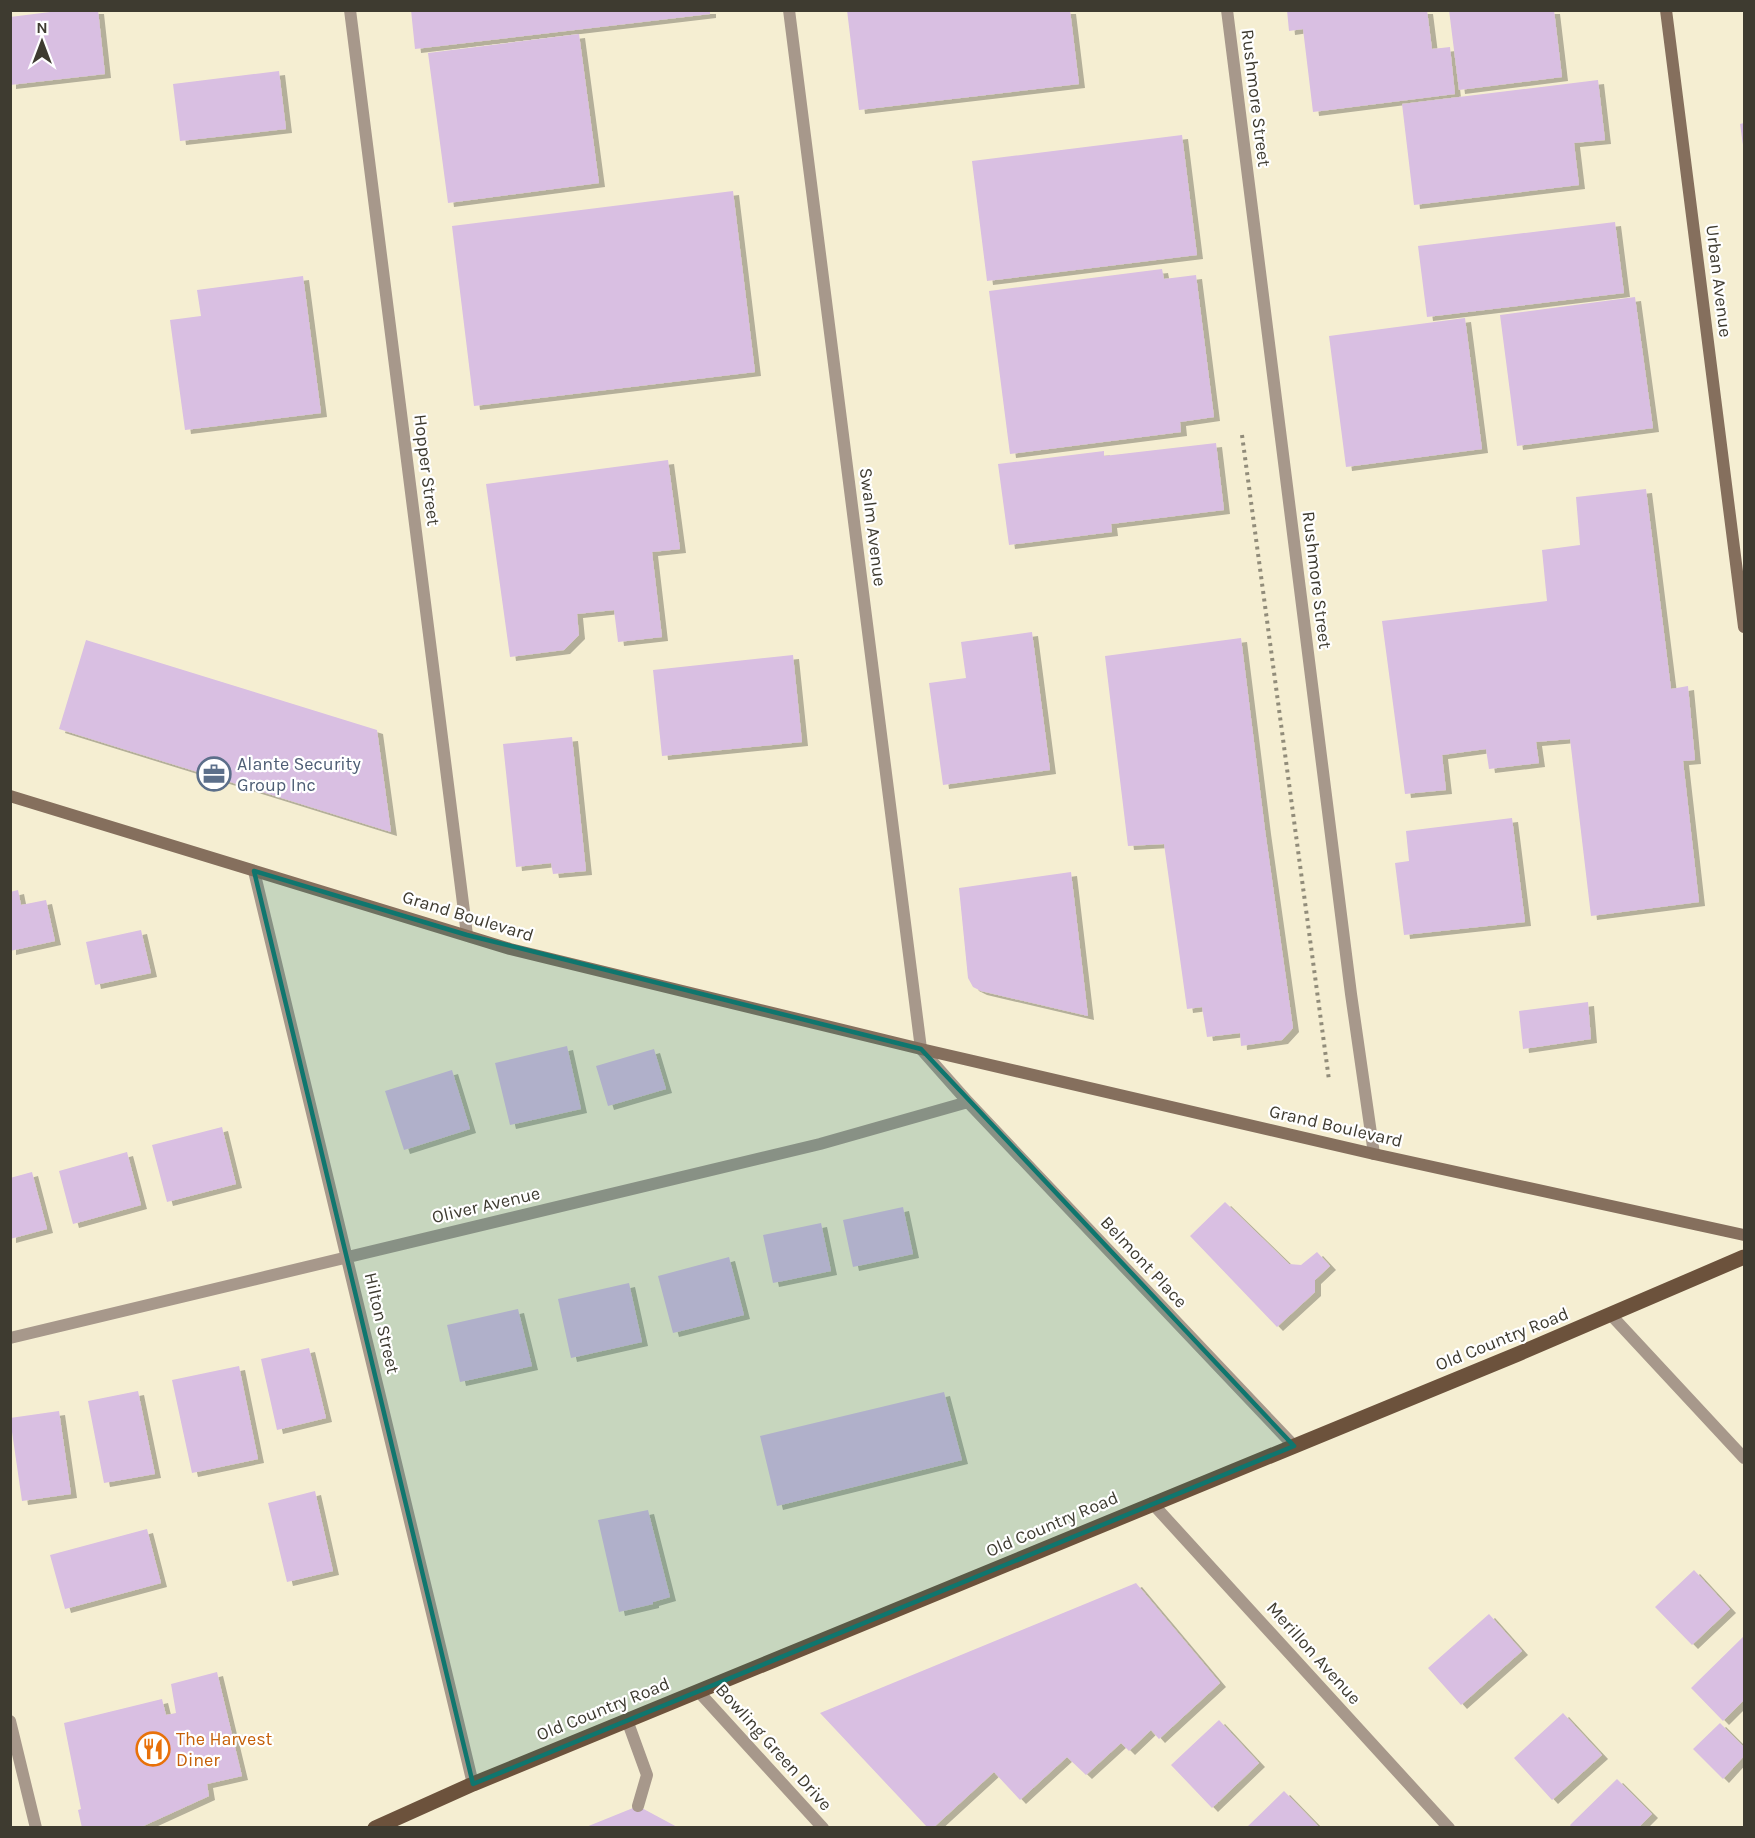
<svg xmlns="http://www.w3.org/2000/svg" width="1755" height="1838" font-family="Karla,sans-serif">
<defs>
<filter id="shadow"><feDropShadow dx="6" dy="4" stdDeviation="0" flood-color="#0004"/></filter>
</defs>
<rect width="100%" height="100%" fill="#f5eed2"/>
<!-- building -->
<path fill="#d9bfe2" filter="url(#shadow)" d="M66 10H98L105 74 10 85V17Z
M411 10H710V14L415 49Z
M847 10H1070L1079 84 859 110Z
M1287 10H1427L1432 49 1450 47 1455 94 1313 112 1303 29 1289 31Z
M1449 10H1554L1562 77 1459 90Z
M579 34 599 183 448 203 428 53Z
M279 71 286 129 180 141 173 84Z
M1598 80 1605 140 1574 143 1579 185 1414 205 1402 104Z
M1744 123V145H1743L1740 124Z
M1182 135 1197 255 987 281 972 161Z
M733 191 755 372 474 406 452 226Z
M1615 222 1624 293 1427 317 1418 246Z
M1162 269 1164 279 1196 275 1214 417 1180 422 1181 432 1010 454 989 291Z
M303 276 321 413 185 430 170 320 201 316 197 290Z
M1635 297 1653 428 1517 446 1500 315Z
M1465 318 1482 449 1346 467 1329 336Z
M1216 443 1224 510 1111 524 1112 532 1009 545 998 464 1104 451V456Z
M668 460 680 549 652 552 662 637 618 642 614 610 577 614 579 635 564 650 510 657 486 484Z
M1646 489 1671 689 1688 686 1695 760 1683 761 1699 902 1591 916 1570 739 1536 742 1539 763 1489 769 1486 749 1442 755 1446 790 1405 794 1382 621 1547 601 1542 550 1580 545 1576 497Z
M1032 632 1050 770 943 785 929 683 966 678 961 642Z
M1241 638 1265 830 1293 1028 1282 1040 1241 1046 1240 1033 1207 1037 1202 1007 1187 1009 1164 844 1128 846 1105 656Z
M86 640 377 730 391 832 59 729Z
M793 655 802 742 662 756 653 670Z
M572 737 586 871 553 874 551 863 516 867 503 744Z
M1512 818 1525 922 1404 935 1395 863 1409 861 1406 831Z
M1071 872 1088 1016 981 991 973 987 968 978 959 888Z
M18 890 21 905 46 900 55 941 10 951V892Z
M141 930 151 973 95 985 86 942Z
M1588 1002 1591 1039 1523 1049 1519 1011Z
M567 1046 581 1109 510 1125 495 1063Z
M654 1049 666 1089 608 1106 596 1066Z
M452 1070 470 1129 404 1150 385 1091Z
M222 1127 236 1184 167 1202 152 1145Z
M127 1152 141 1205 73 1224 59 1171Z
M32 1172 47 1229 10 1239V1178Z
M1225 1202 1289 1264 1301 1265 1317 1252 1330 1266 1315 1280V1292L1277 1327 1190 1236Z
M903 1207 913 1254 853 1267 843 1220Z
M821 1223 831 1271 773 1283 763 1235Z
M729 1257 744 1315 673 1333 658 1276Z
M629 1283 642 1342 571 1358 558 1299Z
M518 1309 532 1366 460 1382 447 1325Z
M309 1348 326 1418 277 1430 261 1359Z
M239 1366 258 1459 192 1473 172 1380Z
M138 1391 155 1474 104 1483 88 1401Z
M944 1392 962 1460 777 1506 760 1436Z
M59 1411 71 1494 22 1501 10 1418Z
M315 1491 333 1571 287 1582 268 1503Z
M648 1510 670 1597 653 1602V1604L619 1612 598 1520Z
M147 1529 161 1583 65 1609 50 1555Z
M1694 1570 1730 1609 1692 1645 1655 1607Z
M1136 1583 1220 1683 1159 1739 1151 1730 1129 1751 1121 1743 1086 1775 1067 1757 1020 1800 994 1772 933 1828H928L820 1713Z
M1489 1614 1522 1651 1461 1705 1428 1668Z
M1744 1636V1700L1723 1721 1691 1688Z
M217 1672 242 1776 207 1784 209 1796 139 1828H82L78 1810 81 1809 64 1723 162 1699 166 1715 176 1713 171 1684Z
M1563 1713 1602 1755 1552 1800 1514 1758Z
M1219 1720 1259 1763 1212 1808 1171 1765Z
M1720 1723 1744 1747V1756L1723 1779 1693 1749Z
M1617 1779 1652 1814 1638 1828H1572L1570 1825Z
M1284 1791 1320 1828H1246Z
M638 1806 679 1828H586V1827Z"/>
<g fill="none" stroke-linecap="round" stroke-linejoin="round">
<!-- path -->
<path stroke="#918c7a" stroke-width="4" stroke-dasharray="3 4.5" stroke-linecap="butt" d="M1242 435 1329 1080"/>
<!-- lane -->
<path stroke="#a7988b" stroke-width="12" d="M627 1720 647 1775 638 1806"/>
<!-- street -->
<path stroke="#a7988b" stroke-width="12" d="M350 10 467 935
M789 10 921 1049 968 1102 1294 1446
M1227 10 1351 994 1374 1154
M254 871 473 1784
M1611 1315 1744 1458
M10 1338 820 1144 968 1102
M1152 1503 1449 1828
M698 1691 823 1828
M10 1721 36 1828"/>
<!-- secondary -->
<path stroke="#856f5d" stroke-width="12" d="M1666 10 1744 627
M10 796 510 949 921 1049 1374 1154 1744 1235"/>
<!-- primary -->
<path stroke="#6c523c" stroke-width="15" d="M375 1828 473 1784 1518 1354 1744 1257"/>
</g>
<!-- marked area -->
<path fill="#0f766e" fill-opacity="0.2" stroke="#0f766e" stroke-width="4.5" stroke-linejoin="round" d="M254 871 467 935 921 1049 1294 1446 473 1784Z"/>
<!-- icons -->
<defs>
<g id="office-ring" transform="scale(1.725)"><circle r="9.5" fill="#fff" stroke="#5c6f8a" stroke-width="1.5"/><path d="M-6-3h4V-5.5h4V-3h4V5H-6ZM-1-4.5V-3h2v-1.5ZM-6 0V1H6V0Z" fill="#5c6f8a"/></g>
<g id="restaurant-ring" transform="scale(1.725)"><circle r="9.5" fill="#fff" stroke="#e8710a" stroke-width="1.5"/><path d="M-5-6h1v4h1v-4h1v4h1v-4h1v5L-1.5 .5V6h-2V.5L-5-1ZM5-6V6H3V1.5H1.5Q1.5-4 5-6Z" fill="#e8710a"/></g>
</defs>
<g fill-rule="evenodd">
<use href="#office-ring" x="214" y="774"/>
<use href="#restaurant-ring" x="153" y="1749"/>
</g>
<g text-anchor="middle" dominant-baseline="central" stroke-width="4.5" stroke-linejoin="round" paint-order="stroke">
<!-- street labels -->
<g font-size="18" fill="#3e3b30" stroke="#fff">
<text transform="translate(1256 98) rotate(83)">Rushmore Street</text>
<text transform="translate(1719 281) rotate(83)">Urban Avenue</text>
<text transform="translate(427 470) rotate(83)">Hopper Street</text>
<text transform="translate(873 527) rotate(83)">Swalm Avenue</text>
<text transform="translate(1317 580) rotate(83)">Rushmore Street</text>
<text transform="translate(468 916) rotate(17)">Grand Boulevard</text>
<text transform="translate(1336 1126) rotate(13)">Grand Boulevard</text>
<text transform="translate(486 1205) rotate(-13)">Oliver Avenue</text>
<text transform="translate(1144 1262) rotate(47)">Belmont Place</text>
<text transform="translate(382 1323) rotate(77)">Hilton Street</text>
<text transform="translate(1502 1339) rotate(-22)">Old Country Road</text>
<text transform="translate(1052 1524) rotate(-23)">Old Country Road</text>
<text transform="translate(1314 1653) rotate(48)">Merillon Avenue</text>
<text transform="translate(603 1709) rotate(-22)">Old Country Road</text>
<text transform="translate(774 1747) rotate(48)">Bowling Green Drive</text>
</g>
<!-- service labels -->
<g font-size="18" fill="#4e5e75" stroke="#fff" text-anchor="start">
<text x="237" y="764">Alante Security<tspan x="237" dy="21">Group Inc</tspan></text>
</g>
<!-- food labels -->
<g font-size="18" fill="#c56008" stroke="#fff" text-anchor="start">
<text x="176" y="1739">The Harvest<tspan x="176" dy="21">Diner</tspan></text>
</g>
</g>
<!-- border -->
<rect width="1755" height="1838" fill="none" stroke="#3e3b30" stroke-width="24"/>
<!-- north arrow -->
<g transform="translate(42 42)" stroke="#ffffff" stroke-width="4.5" paint-order="stroke">
<path d="M0-4.5L10 22L0 15L-10 22Z" fill="#3e3b30"/>
<text y="-9" font-size="16" font-weight="bold" text-anchor="middle" fill="#3e3b30">N</text>
</g>
</svg>
